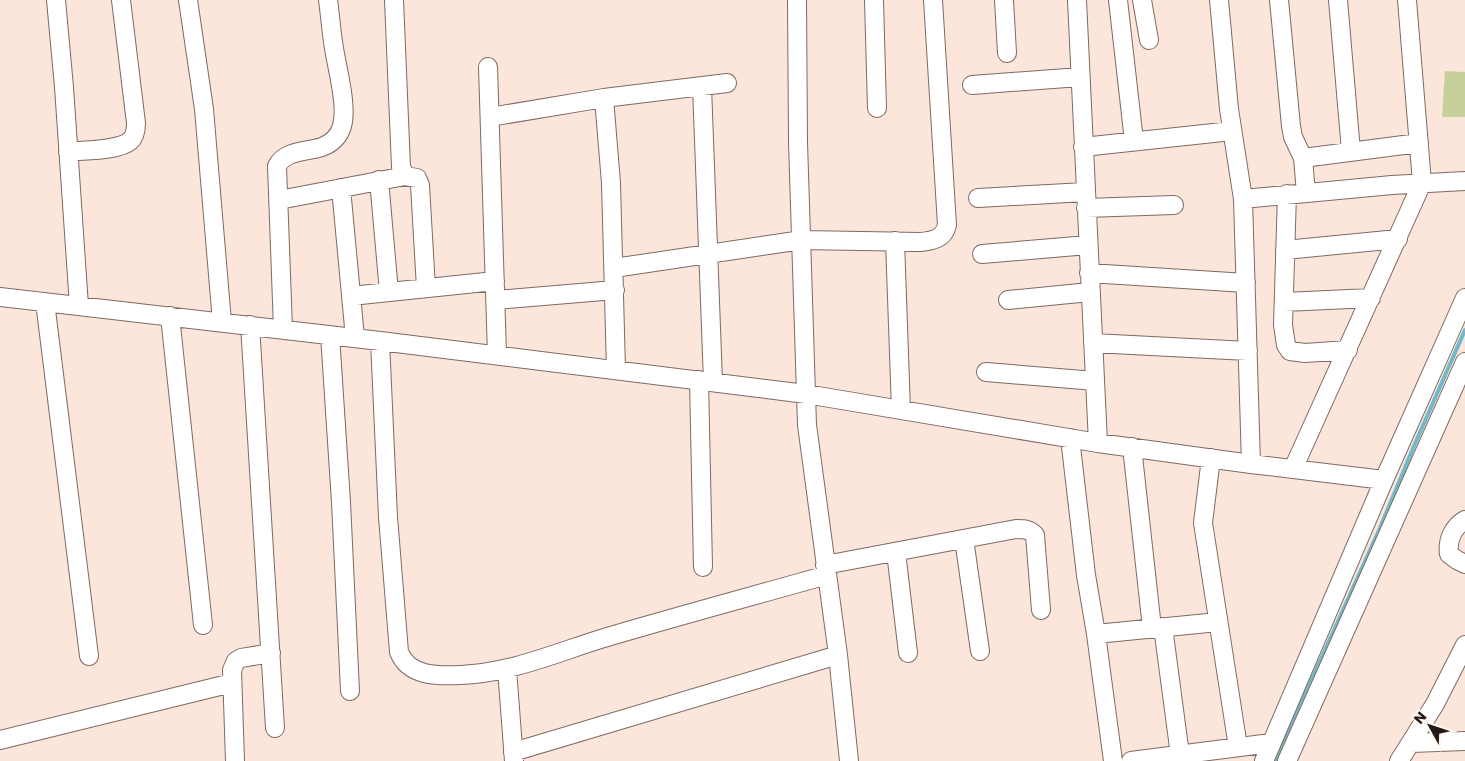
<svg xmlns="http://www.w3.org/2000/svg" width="1465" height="761" font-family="Poppins,sans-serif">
<rect width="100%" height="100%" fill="#fce5db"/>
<!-- green -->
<path fill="#c7d09b" d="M1445 71 1465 72V117H1442Z"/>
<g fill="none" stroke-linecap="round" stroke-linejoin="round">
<!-- stream -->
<path stroke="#71b9c8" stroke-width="4" d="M1275 761 1380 528 1414 446 1465 330"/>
<!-- minor casing -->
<g stroke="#7e6a62" stroke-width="20">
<path id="minor" d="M56 0 64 87 79 306
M188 0 204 109 222 322
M394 0 401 167 405 176 417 178 420 185 426 288
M797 0 798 142 807 425 838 655 849 761
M874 0 877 108
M1004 0 1007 53
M1077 0 1098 443
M1118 0 1134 141
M1142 0 1149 40
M1219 0 1229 109 1243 199 1251 464
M1279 0 1291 126 1293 137 1303 158 1306 193
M1338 0 1351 151
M488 67 497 355
M972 85 1080 77
M702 86 713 382
M604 98 611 183 616 370
M490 117 604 98 727 83
M1083 147 1232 131
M68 152C84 150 118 151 130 141 135 137 136 129 136 123L121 0
M1303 158 1419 143
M379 180 389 292
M341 188 355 338
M1287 194 1283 325 1286 345 1290 351 1305 353 1348 350
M978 198 1085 192
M1243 199 1392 185 1465 181
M279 200 405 176
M1086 208 1174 205
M895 241 901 410
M1285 250 1398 239
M982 254 1088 245
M614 268 802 240 920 242C932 241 944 239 947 225L933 0
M1089 273 1246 283
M351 296 495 281
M0 297 380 341 806 394 1098 443 1251 464 1384 480
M496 300 615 290
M1008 300 1090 292
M45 302 89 656
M1284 302 1371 298
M170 316 203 625
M250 325 275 728
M283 329 277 166C285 150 307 152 322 147 332 143 339 137 342 126 348 105 336 65 333 42 331 28 330 14 328 0
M330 335 341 502 350 691
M380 341 388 517 399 652C409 677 438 676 461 675 511 673 558 652 604 638 678 616 753 596 827 575
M1093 343 1248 351
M986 372 1095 381
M699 380 703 567
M1070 438 1086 575 1096 634 1113 761
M1132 447 1152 628
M1211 458 1203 523 1238 747
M1293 469 1422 183 1407 0
M1465 520C1453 527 1447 540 1449 554L1457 560 1465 564
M964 539 980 651
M896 552 908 653
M825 565 1016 529C1024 529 1029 529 1035 535L1041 610
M1163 627 1180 755
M1096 634 1218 622
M507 669 514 761
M0 740 232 683
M1411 743 1465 741
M513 752 838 655
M235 761 232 670 236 661 241 658 271 653
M1131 761 1271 743
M1264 761 1384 480 1465 298
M1287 761 1465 362
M1399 761 1435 704 1465 645"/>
</g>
<!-- minor -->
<use href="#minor" stroke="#fff" stroke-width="18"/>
</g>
<!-- north arrow -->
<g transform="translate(1430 726) rotate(310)" stroke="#fff6f1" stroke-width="4" paint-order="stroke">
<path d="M0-4L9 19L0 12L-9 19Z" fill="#211916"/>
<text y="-8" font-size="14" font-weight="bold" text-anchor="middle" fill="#211916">N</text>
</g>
</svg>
